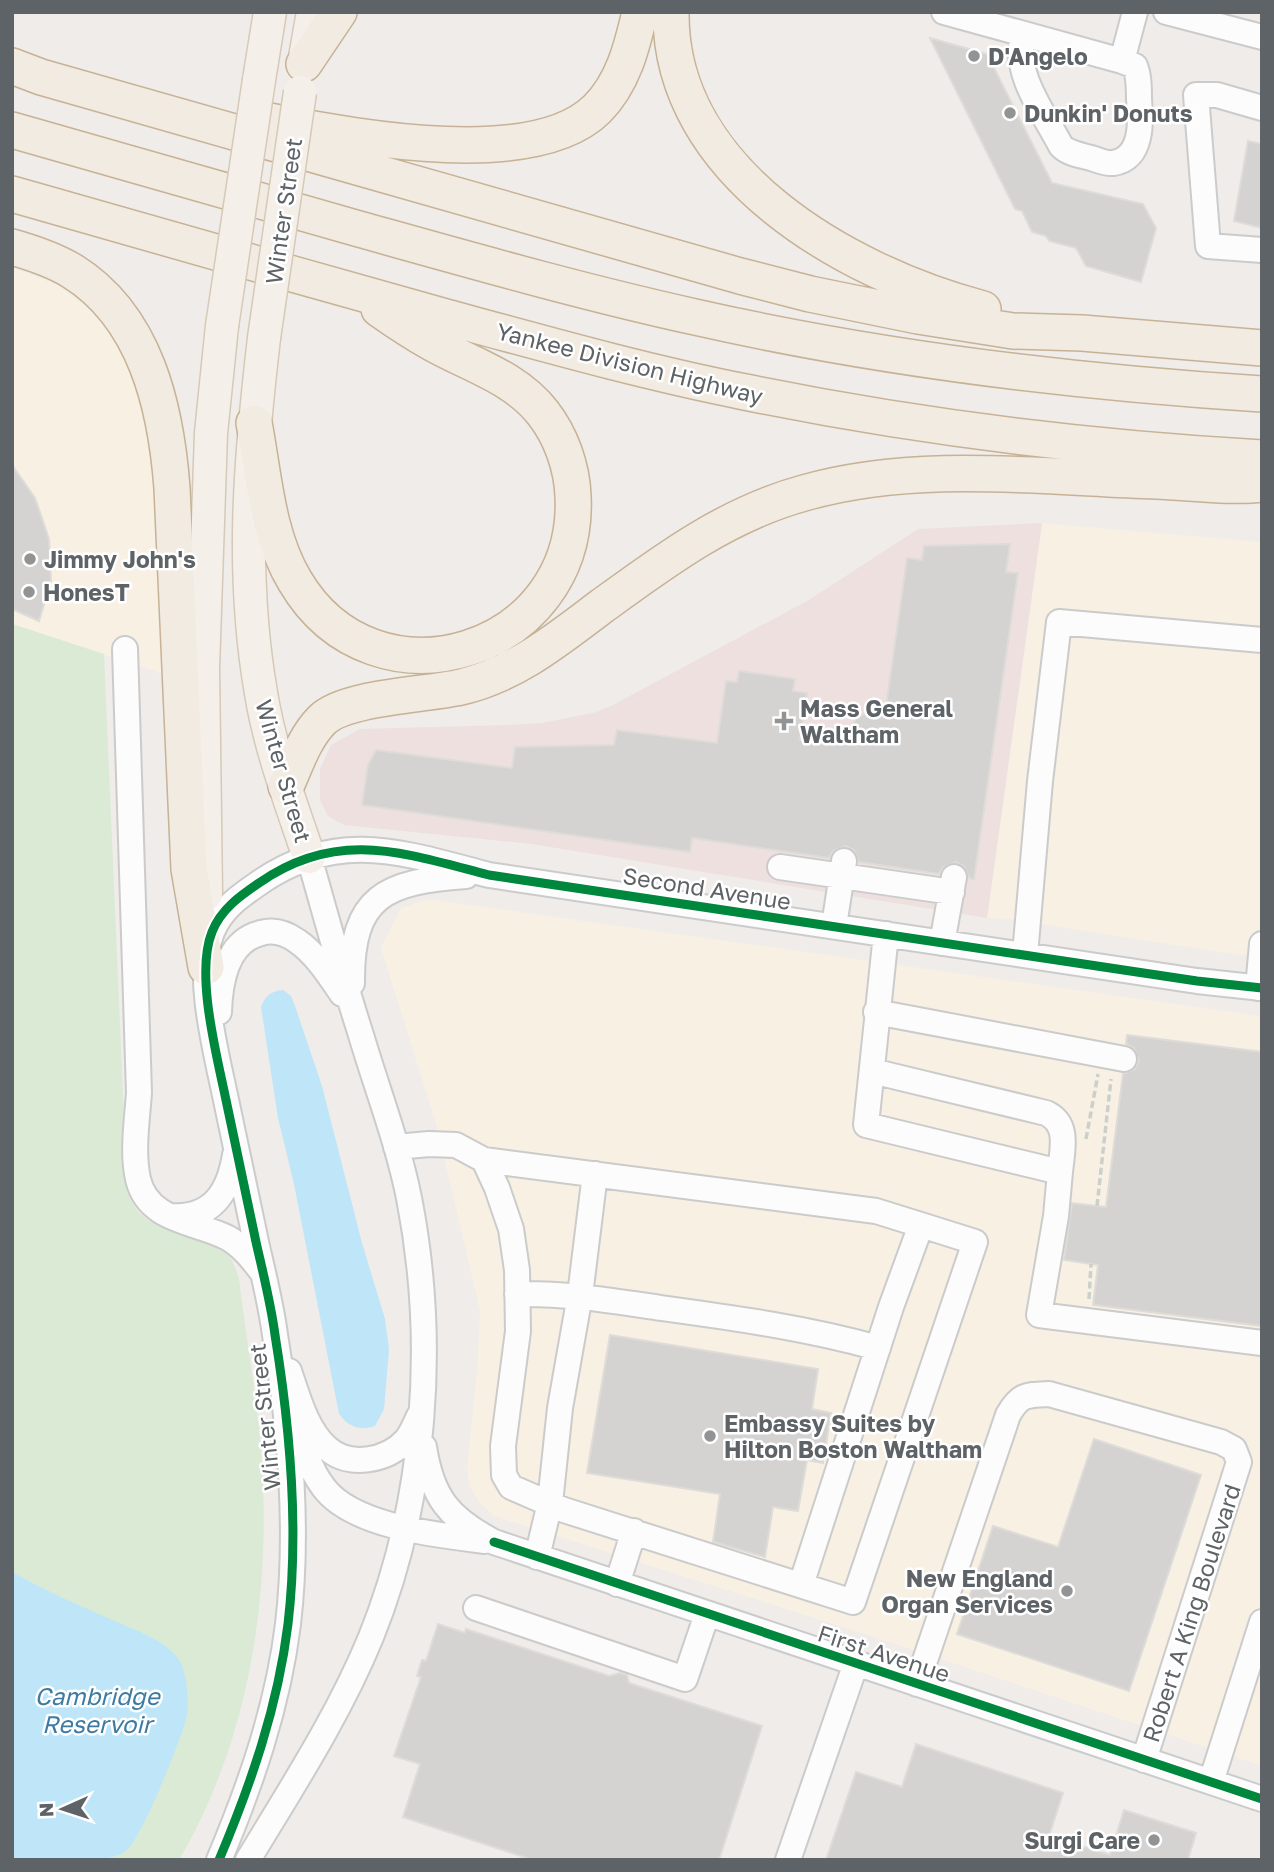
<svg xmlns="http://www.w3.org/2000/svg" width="1274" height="1872" font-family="'Golos Text',sans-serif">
<rect width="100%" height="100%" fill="#efece9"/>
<!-- commercial -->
<path fill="#f7f0e3" d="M12 267 59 286 88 308 112 335 131 371 144 410 154 472 163 674 12 624Z
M1042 523 1262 542V954L1238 955 1008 919 987 918Z
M428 899 1262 1016V1766L902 1646 494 1516 478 1501 469 1485 467 1466 477 1373 480 1311 437 1127 381 948 401 908Z"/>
<!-- medical -->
<path fill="#ede0df" d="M1042 523 987 918 532 844 344 825 328 816 320 800V769L331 745 360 729 511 725 542 723 593 713 611 706 809 600 918 529Z"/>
<!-- green -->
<path fill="#daead5" d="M12 624 104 654 127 1189C143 1243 187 1219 221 1245 231 1254 235 1267 239 1279 247 1347 261 1417 263 1486 268 1615 245 1747 179 1860H104L127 1850 147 1816 170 1763 43 1589 12 1572Z"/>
<!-- water -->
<path fill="#bee6f8" d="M283 990 291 996 295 1006 322 1086 362 1243 385 1319 389 1349 384 1409 375 1426C359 1431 349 1427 339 1414L294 1184 278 1118 261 1007C265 996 271 991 283 990Z
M12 1572C43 1589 75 1604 108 1618 131 1629 161 1637 177 1657 187 1668 190 1704 186 1719 180 1742 143 1835 127 1850 110 1866 37 1860 12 1860Z"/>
<!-- building -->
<path fill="#d5d3d2" stroke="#dedcd8" stroke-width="2" d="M930 38 987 54 1052 183 1143 204 1156 228 1141 282 1086 266 1076 248 1049 241 1046 236 1032 232 1022 211 1015 209Z
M1248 141 1262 144V228L1234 221Z
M12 465 35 498 49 539 51 581 39 621 12 609Z
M1010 544 1006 572 1018 573 974 879 969 878 964 866 956 862 943 867 939 874 859 862 854 850 846 846 833 851 829 858 692 838 690 852 362 805 368 765 376 750 512 768 515 747 614 745 617 730 717 743 726 681 737 682 739 671 795 679 793 691 807 693 800 740 841 745 847 731 857 718 870 710 886 707 907 558 922 560 924 546Z
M1127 1035 1262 1052V1326L1093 1305 1098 1265 1064 1260 1072 1203 1106 1207 1123 1074 1135 1069 1139 1061 1134 1048 1126 1044Z
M610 1335 818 1369 812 1409 831 1413 823 1463 807 1460 798 1511 773 1507 765 1557 713 1542 720 1494 587 1473Z
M1094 1439 1201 1475 1129 1691 957 1634 993 1526 1058 1547Z
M438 1624 465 1633 466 1629 609 1676 620 1673 627 1675 629 1683 762 1726 719 1860H533L403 1817 420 1764 394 1756 421 1677 417 1676 422 1660 426 1661Z
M916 1744 1063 1793 1049 1836 1110 1855 1124 1810 1196 1833 1188 1860H826L856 1772 902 1787Z"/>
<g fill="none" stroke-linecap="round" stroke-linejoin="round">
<!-- minor casing -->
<g stroke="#cbcbcb" stroke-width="28">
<path id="minor" d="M944 12 1122 61 1135 66C1139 76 1139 88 1139 99 1141 121 1143 159 1113 163 1106 164 1098 160 1091 158 1081 155 1069 154 1061 146 1044 113 1012 73 1023 34
M1166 12 1262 37
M1122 61 1135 12
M1262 108 1217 95H1196L1208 246 1262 250
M125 649 139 1093C137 1121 132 1152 138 1179 148 1222 195 1221 228 1238 242 1246 252 1259 262 1272
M780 867 952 892
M834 926 844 861
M942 943 954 877
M1025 955 1040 781 1059 622 1262 640
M352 983C351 895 386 882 466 876
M1258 988 1262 944
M219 1012C220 982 227 941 261 933 274 929 286 933 297 941 315 953 329 975 342 994
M876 1012 1124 1059
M872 1071 1046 1113C1070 1124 1062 1150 1060 1172L866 1125 886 934
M396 1147 429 1144 456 1145 484 1160 497 1188 511 1229 517 1270 518 1331 503 1446 504 1475 511 1487 564 1510 853 1602 975 1242 921 1225
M484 1160 876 1211 921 1225 891 1307 801 1585
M1060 1172 1056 1216 1039 1315 1262 1343
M171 1216C213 1219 229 1191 235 1155
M517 1294C566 1293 613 1301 661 1308 734 1318 807 1328 878 1348
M289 1371C298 1397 306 1429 327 1448 349 1468 387 1461 406 1440 412 1433 415 1424 419 1416
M297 1423C303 1447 309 1468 324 1488 354 1527 438 1535 485 1541
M424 1447C432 1498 449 1518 494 1542L1262 1799
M537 1557 550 1503 560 1408 580 1295 595 1174
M617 1584 634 1531
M476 1608 685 1679 707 1614
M917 1684 1008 1415C1020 1394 1026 1395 1049 1394L1221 1442 1234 1449 1239 1462 1144 1760
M1211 1782 1262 1622
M219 1860C251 1784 278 1706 288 1624 299 1531 290 1427 275 1335 271 1304 263 1273 256 1242 246 1195 236 1147 226 1100 217 1056 195 974 212 932 221 909 240 896 259 883 338 828 404 853 489 875L1197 981 1262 988
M248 1860C292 1787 339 1715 371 1637 426 1501 437 1341 409 1198 398 1143 377 1089 361 1035 342 976 326 916 309 857
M788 1860 856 1663"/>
</g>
<!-- major casing -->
<g stroke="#d6c9b7" stroke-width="35">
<path id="major" d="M304 63 313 12
M259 80 270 12
M264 338C250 458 240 572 261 693 270 749 291 803 309 857
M206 894 203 668 211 433 222 326"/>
</g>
<!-- highway casing -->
<g stroke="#c7b295" stroke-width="38">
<path id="highway" d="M671 12C669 173 847 273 983 309
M304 64 339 12
M12 66 41 77 740 276 810 294 918 316 1013 331 1082 333 1262 348
M264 120C346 135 532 173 597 109 623 83 632 47 640 12
M12 130C128 163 243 196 359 229 470 260 582 292 695 317 881 359 1071 382 1262 394
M12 194C157 235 301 277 446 317 545 344 644 372 745 392 915 427 1088 448 1262 458
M12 247C33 253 54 260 72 271 146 317 166 408 172 488L189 869 206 967
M254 423C264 475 267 535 295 581 375 717 581 653 573 496 572 467 561 436 543 413 515 377 471 365 432 343 414 333 396 321 379 309
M286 786C296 764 304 738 322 720 345 697 426 695 461 687 516 674 558 639 602 606 665 560 727 514 804 493 916 461 1040 477 1156 481 1188 482 1232 488 1262 484"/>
</g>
<!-- path -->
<path stroke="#cbd0cb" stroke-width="3.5" stroke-dasharray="7 3.5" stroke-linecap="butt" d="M1086 1139 1098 1074
M1097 1206 1111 1079
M1089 1299 1091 1264"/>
<!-- minor -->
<use href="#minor" stroke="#fdfcfc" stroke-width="24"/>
<!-- major -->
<use href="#major" stroke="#f4f0e9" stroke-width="32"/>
<!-- highway -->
<use href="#highway" stroke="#f1ebe2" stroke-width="35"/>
<!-- major-bridge casing -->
<g stroke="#d6c9b7" stroke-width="35" stroke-linecap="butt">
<path id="major-bridge" d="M222 326 259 80
M264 338 300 92"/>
</g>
<!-- major-bridge -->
<use href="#major-bridge" stroke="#f4f0e9" stroke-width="32"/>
<!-- cycleway casing -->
<g stroke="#fff" stroke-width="13">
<path id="cycleway" d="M494 1542 1262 1799
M219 1860C251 1784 278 1706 288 1624 299 1531 290 1427 275 1335 271 1304 263 1273 256 1242 246 1195 236 1147 226 1100 217 1056 195 974 212 932 221 909 240 896 259 883 338 828 404 853 489 875L1197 981 1262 988"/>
</g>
<!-- cycleway -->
<use href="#cycleway" stroke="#00873e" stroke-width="9"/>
</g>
<!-- markers -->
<g fill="#919394" stroke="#fff" stroke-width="2.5">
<circle cx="974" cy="56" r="7"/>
<circle cx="1010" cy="113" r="7"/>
<circle cx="30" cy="559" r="7"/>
<circle cx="29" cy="592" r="7"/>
<path d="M780.5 710.5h7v7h7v7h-7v7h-7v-7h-7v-7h7z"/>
<circle cx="710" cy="1436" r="7"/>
<circle cx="1067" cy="1591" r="7"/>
<circle cx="1154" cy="1840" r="7"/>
</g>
<g text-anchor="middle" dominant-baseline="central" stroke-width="5" stroke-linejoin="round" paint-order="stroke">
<!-- poi labels -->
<g font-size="23" font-weight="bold" fill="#5e6367" stroke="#fff" text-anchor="start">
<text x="988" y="56">D'Angelo</text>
<text x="1024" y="113">Dunkin' Donuts</text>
<text x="44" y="559">Jimmy John's</text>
<text x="43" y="592">HonesT</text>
<text x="800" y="708">Mass General<tspan x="800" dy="26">Waltham</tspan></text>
<text x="724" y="1423">Embassy Suites by<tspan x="724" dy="26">Hilton Boston Waltham</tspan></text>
<text x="1053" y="1578" text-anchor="end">New England<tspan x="1053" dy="26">Organ Services</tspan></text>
<text x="1140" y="1840" text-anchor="end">Surgi Care</text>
</g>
<!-- street labels -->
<g font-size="23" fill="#5e6367" stroke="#fff">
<text transform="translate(283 211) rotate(-82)">Winter Street</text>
<text transform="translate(630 363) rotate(14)">Yankee Division Highway</text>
<text transform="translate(284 771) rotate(74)">Winter Street</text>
<text transform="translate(707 888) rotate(9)">Second Avenue</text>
<text transform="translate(264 1417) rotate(-96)">Winter Street</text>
<text transform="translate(1191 1613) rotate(-72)">Robert A King Boulevard</text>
<text transform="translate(884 1653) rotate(18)">First Avenue</text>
</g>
<!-- water labels -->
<g font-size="24" font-style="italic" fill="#3d7ba2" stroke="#fff">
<text x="97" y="1695">Cambridge<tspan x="97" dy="28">Reservoir</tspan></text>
</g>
</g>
<!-- border -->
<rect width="1274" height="1872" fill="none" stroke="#5e6367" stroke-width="28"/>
<!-- north arrow -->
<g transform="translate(63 1809) rotate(267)" stroke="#ffffff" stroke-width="5" paint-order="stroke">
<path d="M0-5L12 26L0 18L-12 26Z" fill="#5e6367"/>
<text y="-10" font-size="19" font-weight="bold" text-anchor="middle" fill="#5e6367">N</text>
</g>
</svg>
